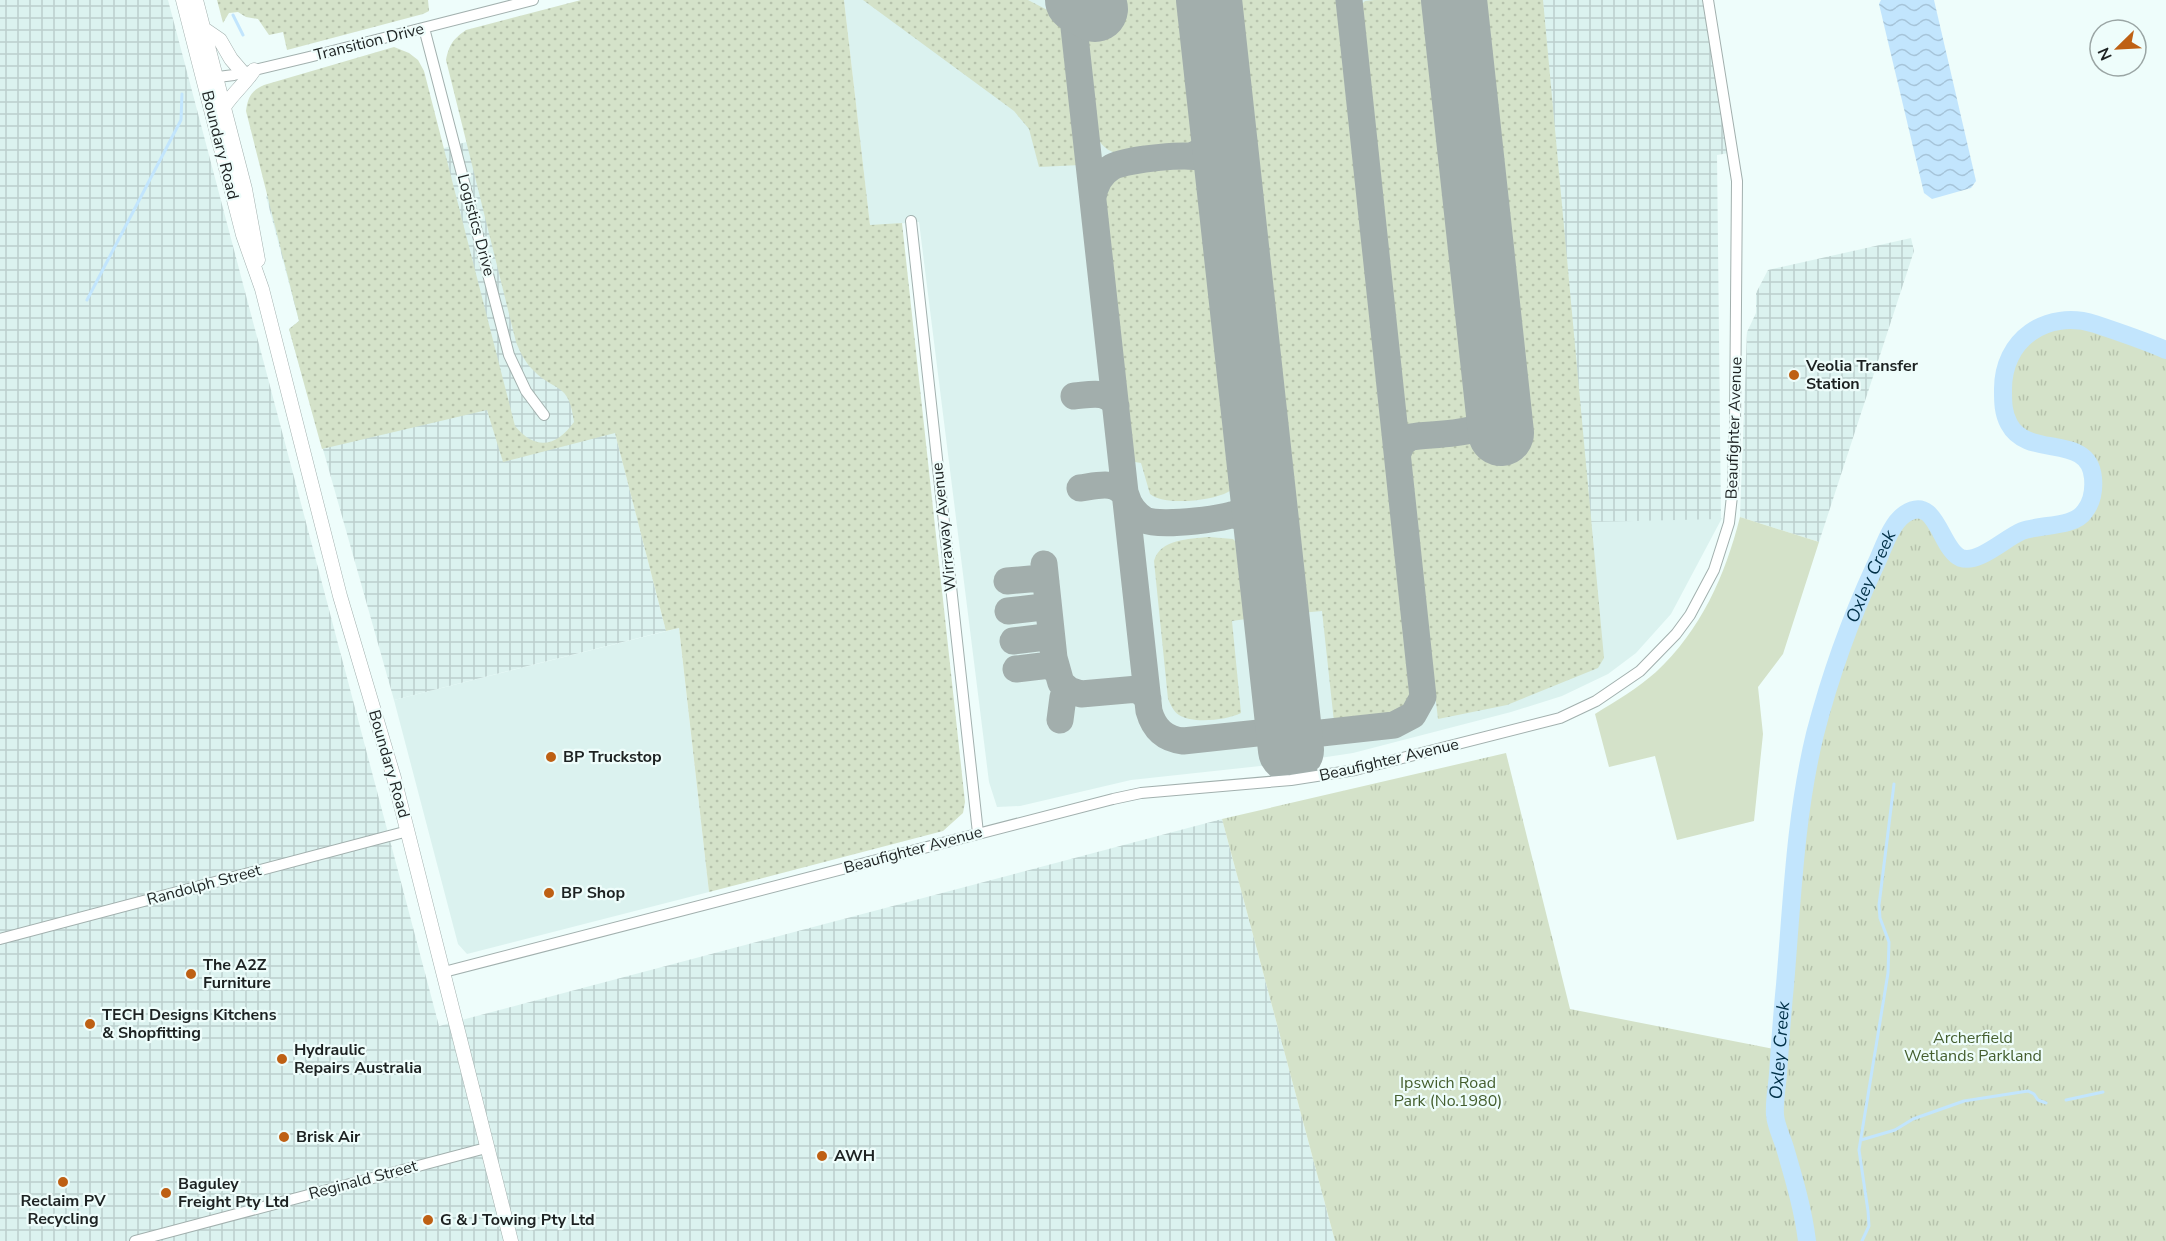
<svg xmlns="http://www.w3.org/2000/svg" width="2166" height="1241" font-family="'Nunito Sans',sans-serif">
<defs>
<pattern id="industrial-grid" width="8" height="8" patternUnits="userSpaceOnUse" patternTransform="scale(1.5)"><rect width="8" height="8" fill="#dbf2ef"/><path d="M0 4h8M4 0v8" fill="none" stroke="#bccfcd"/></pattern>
<pattern id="grass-dots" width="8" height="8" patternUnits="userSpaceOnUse" patternTransform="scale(1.5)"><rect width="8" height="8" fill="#d4e2c9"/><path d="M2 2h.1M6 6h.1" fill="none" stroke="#b6c2ac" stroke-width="1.8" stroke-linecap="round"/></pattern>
<pattern id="park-tufts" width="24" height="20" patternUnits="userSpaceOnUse" patternTransform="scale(1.5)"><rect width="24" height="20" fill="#d4e2c9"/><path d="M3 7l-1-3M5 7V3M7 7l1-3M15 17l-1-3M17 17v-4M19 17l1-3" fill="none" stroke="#b6c2ac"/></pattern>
<pattern id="water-waves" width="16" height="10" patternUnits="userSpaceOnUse" patternTransform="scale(1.5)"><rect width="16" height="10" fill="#c2e5fd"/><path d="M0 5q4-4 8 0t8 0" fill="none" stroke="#a6c4d9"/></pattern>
</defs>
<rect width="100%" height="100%" fill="#eefdfb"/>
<!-- built -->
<path fill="#dbf2ef" d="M844 0H1544L1591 521 1722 518 1671 614 1636 653 1608 674 1562 696 1511 712 1353 753 1280 764 1131 780 1020 806 997 807 989 782 919 222 870 226Z
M679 628 709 892 467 954 458 944 394 700Z"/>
<!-- industrial -->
<path fill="url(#industrial-grid)" d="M0 0H168L439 1026 1222 819 1335 1241H0Z
M1543 0H1702L1712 43 1729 153 1717 155 1721 519 1590 522Z
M529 125 611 417 666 631 394 700 289 329 299 321 266 196Z
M1911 238 1914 251 1819 542 1740 517 1747 332 1756 313V293L1768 270Z"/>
<!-- grass -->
<path fill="url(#grass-dots)" d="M217 0H428L429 11 423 14 287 50 283 32 269 35 258 19 246 17 238 12 229 13 223 23Z
M581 0H844L870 225 902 223 965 802 963 813 943 831 709 892 679 628 666 631 615 433 503 462 487 410 322 449 289 329 299 321 246 111C248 97 251 91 264 85L394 47 409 53 418 60 424 71 515 426C536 451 556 447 574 422 569 381 555 393 533 370 525 362 520 352 516 342L446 60C449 45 453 39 466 30Z
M863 0H1028L1057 15 1065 23 1081 165 1039 167 1029 129 1014 111Z
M1101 0H1185L1199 142C1186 150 1130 157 1116 153 1104 150 1098 141 1094 130L1085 32Z
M1233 0H1341L1416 686C1414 726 1367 721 1337 724L1334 722 1322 611 1300 613Z
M1374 0H1437L1440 5 1470 287 1463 302 1475 411C1469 430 1428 429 1412 428L1406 424 1402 417 1357 9 1365 1Z
M1468 0H1543L1604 658 1598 668 1507 705 1438 719 1407 452 1410 447 1421 442 1524 431 1509 296 1499 283Z
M1188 164 1200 166 1205 172 1238 477C1235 483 1234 489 1228 492 1212 501 1164 506 1150 494L1141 463 1135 462 1130 448 1102 203C1106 162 1156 168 1188 164Z
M1209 537 1233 539 1242 548H1246L1253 618 1232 621 1241 713C1228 720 1192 724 1179 715 1173 711 1171 705 1168 699L1154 561C1160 539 1189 539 1209 537Z"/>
<!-- park -->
<path fill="url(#park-tufts)" d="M2064 318 2094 324 2166 350V1241H1335L1222 819 1506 753 1570 1009 1779 1050C1787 976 1790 901 1798 827 1808 746 1836 651 1870 577 1879 558 1886 529 1902 516 1938 486 1940 557 1965 560 1984 562 2005 538 2022 532 2046 522 2080 529 2090 501 2097 482 2091 454 2069 448 2051 444 2033 448 2018 436 1997 420 1998 360 2017 343 2029 331 2049 324 2064 318Z"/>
<!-- pitch -->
<path fill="#d4e2c9" d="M1740 517 1819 542 1783 654 1758 687 1763 734 1754 821 1677 840 1655 756 1609 767 1595 714C1616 701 1638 688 1656 672 1701 630 1725 576 1740 517Z"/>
<!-- water -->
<path fill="url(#water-waves)" d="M1881 0H1934L1976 181 1971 188 1932 199 1924 193 1879 4Z"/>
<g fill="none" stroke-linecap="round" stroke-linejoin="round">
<!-- stream -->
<path stroke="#c2e5fd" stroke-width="3" d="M233 15 243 35
M87 300 181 120 182 94
M2066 1100 2103 1092
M1861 1140 1895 1130 1913 1119 1964 1101 2028 1091 2034 1094 2038 1100 2046 1103
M1862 1241 1869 1226 1868 1211 1859 1150 1888 973 1889 942 1880 918 1879 905 1894 784"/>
<!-- river -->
<path stroke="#c2e5fd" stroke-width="18" id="s1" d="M1807 1241C1803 1209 1794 1179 1785 1148 1782 1138 1776 1126 1775 1115 1774 1102 1777 1087 1778 1074 1780 1044 1782 1015 1785 985 1792 902 1795 816 1815 734 1830 676 1850 620 1875 566 1883 550 1890 524 1905 514 1937 493 1940 550 1961 558 1979 564 2005 538 2022 531 2040 524 2074 528 2085 511 2092 502 2094 489 2093 478 2089 432 2028 460 2009 424 2003 413 2003 402 2003 391 2002 339 2047 309 2095 324 2119 332 2143 340 2166 350"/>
<!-- taxiway -->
<path stroke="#a2aeac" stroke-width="27" d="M1071 0 1149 711C1154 729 1165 739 1183 741L1277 731 1303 735 1394 725 1413 715 1423 697 1349 0
M1451 0 1459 52
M1192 156 1209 147 1220 128 1212 29
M1093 197C1095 185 1100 174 1112 167 1126 159 1193 152 1208 159 1218 164 1224 173 1228 183L1239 275
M1074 396C1089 395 1108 389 1116 406
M1398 453 1402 443 1411 437C1432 433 1491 437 1496 411 1499 396 1495 378 1494 363
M1080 488C1096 486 1117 479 1126 497
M1126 495C1129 506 1135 514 1145 520 1160 527 1231 519 1245 510 1254 503 1259 493 1260 482L1252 389
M1231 515C1278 517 1273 586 1277 621
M1044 564 1054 658 1061 683 1069 690 1081 694 1138 689 1148 699
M1007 581 1041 578 1046 582
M1008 611 1043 607 1048 601
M1279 636 1290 720 1300 732 1311 734
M1013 641 1046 637 1051 631
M1016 669 1050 665 1057 672
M1060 720 1063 697 1072 692"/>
<!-- runway -->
<path stroke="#a2aeac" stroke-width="66" d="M1078 0 1095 9
M1209 0 1291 750
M1454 0 1501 433"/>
<!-- minor casing -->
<g stroke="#a2b0ae" stroke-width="12">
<path id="minor" d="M424 28 509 355 526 391 544 415
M210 78 234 75 309 57 533 0
M911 221 978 833
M0 939 408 831
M444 972 1113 799 1141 793 1291 780 1355 770 1560 718 1596 701 1640 671 1676 634 1690 615 1714 570 1729 523 1733 487 1735 427 1737 181 1708 0
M135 1241 486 1148"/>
</g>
<!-- major casing -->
<g stroke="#a2b0ae" stroke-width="15">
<path id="major" d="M183 0 243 235 262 289 340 596 394 778 511 1241
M196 0 245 189 258 260
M204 29 220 40 231 59 243 73
M224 107C233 93 245 84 254 70"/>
</g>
<!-- minor -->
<use href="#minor" stroke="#fff" stroke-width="10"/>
<!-- major -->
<use href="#major" stroke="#fff" stroke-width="14"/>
</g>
<!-- markers -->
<g fill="#be6014" stroke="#eefdfb" stroke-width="2">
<circle cx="1794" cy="375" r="6"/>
<circle cx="551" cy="757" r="6"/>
<circle cx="549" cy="893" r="6"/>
<circle cx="191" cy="974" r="6"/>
<circle cx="90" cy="1024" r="6"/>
<circle cx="282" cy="1059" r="6"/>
<circle cx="284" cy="1137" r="6"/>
<circle cx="822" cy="1156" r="6"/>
<circle cx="63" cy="1182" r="6"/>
<circle cx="166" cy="1193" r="6"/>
<circle cx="428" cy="1220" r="6"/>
</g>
<g text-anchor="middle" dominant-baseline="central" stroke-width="4.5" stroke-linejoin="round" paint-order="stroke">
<!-- street labels -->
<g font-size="16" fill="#1d2222" stroke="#eefdfb">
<text transform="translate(369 42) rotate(-14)">Transition Drive</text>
<text transform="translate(220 145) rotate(76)">Boundary Road</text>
<text transform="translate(476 225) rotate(75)">Logistics Drive</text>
<text transform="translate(1734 428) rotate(-88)">Beaufighter Avenue</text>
<text transform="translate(944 527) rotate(-96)">Wirraway Avenue</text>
<text transform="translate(1389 760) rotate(-13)">Beaufighter Avenue</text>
<text transform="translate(389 764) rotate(74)">Boundary Road</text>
<text transform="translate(913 850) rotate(-15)">Beaufighter Avenue</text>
<text transform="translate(204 885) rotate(-15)">Randolph Street</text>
<text transform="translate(363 1180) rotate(-15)">Reginald Street</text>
</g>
<!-- poi labels -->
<g font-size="16" font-weight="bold" fill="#1d2222" stroke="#eefdfb" text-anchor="start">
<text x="1806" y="366">Veolia Transfer<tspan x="1806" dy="18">Station</tspan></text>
<text x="563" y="757">BP Truckstop</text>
<text x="561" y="893">BP Shop</text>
<text x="203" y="965">The A2Z<tspan x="203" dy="18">Furniture</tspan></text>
<text x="102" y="1015">TECH Designs Kitchens<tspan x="102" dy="18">&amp; Shopfitting</tspan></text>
<text x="294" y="1050">Hydraulic<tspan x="294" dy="18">Repairs Australia</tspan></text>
<text x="296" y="1137">Brisk Air</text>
<text x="834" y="1156">AWH</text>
<text x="178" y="1184">Baguley<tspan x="178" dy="18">Freight Pty Ltd</tspan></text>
<text x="63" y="1201" text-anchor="middle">Reclaim PV<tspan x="63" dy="18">Recycling</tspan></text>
<text x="440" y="1220">G &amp; J Towing Pty Ltd</text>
</g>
<!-- park labels -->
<g font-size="16" fill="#445e2e" stroke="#eefdfb">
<text x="1973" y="1038">Archerfield<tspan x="1973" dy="18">Wetlands Parkland</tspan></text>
<text x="1448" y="1083">Ipswich Road<tspan x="1448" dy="18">Park (No.1980)</tspan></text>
</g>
<!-- water labels -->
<g font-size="18" font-style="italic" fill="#013047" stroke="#eefdfb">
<text stroke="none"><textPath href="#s1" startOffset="681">Oxley Creek</textPath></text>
<text stroke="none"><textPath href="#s1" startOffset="195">Oxley Creek</textPath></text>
</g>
</g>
<!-- north arrow -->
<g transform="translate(2118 48) rotate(246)"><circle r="28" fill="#eefdfb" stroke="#9aa5a4" stroke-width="1.5"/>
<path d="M0-4.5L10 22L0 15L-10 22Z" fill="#be6014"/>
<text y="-9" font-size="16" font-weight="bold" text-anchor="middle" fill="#1d2222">N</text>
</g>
</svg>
